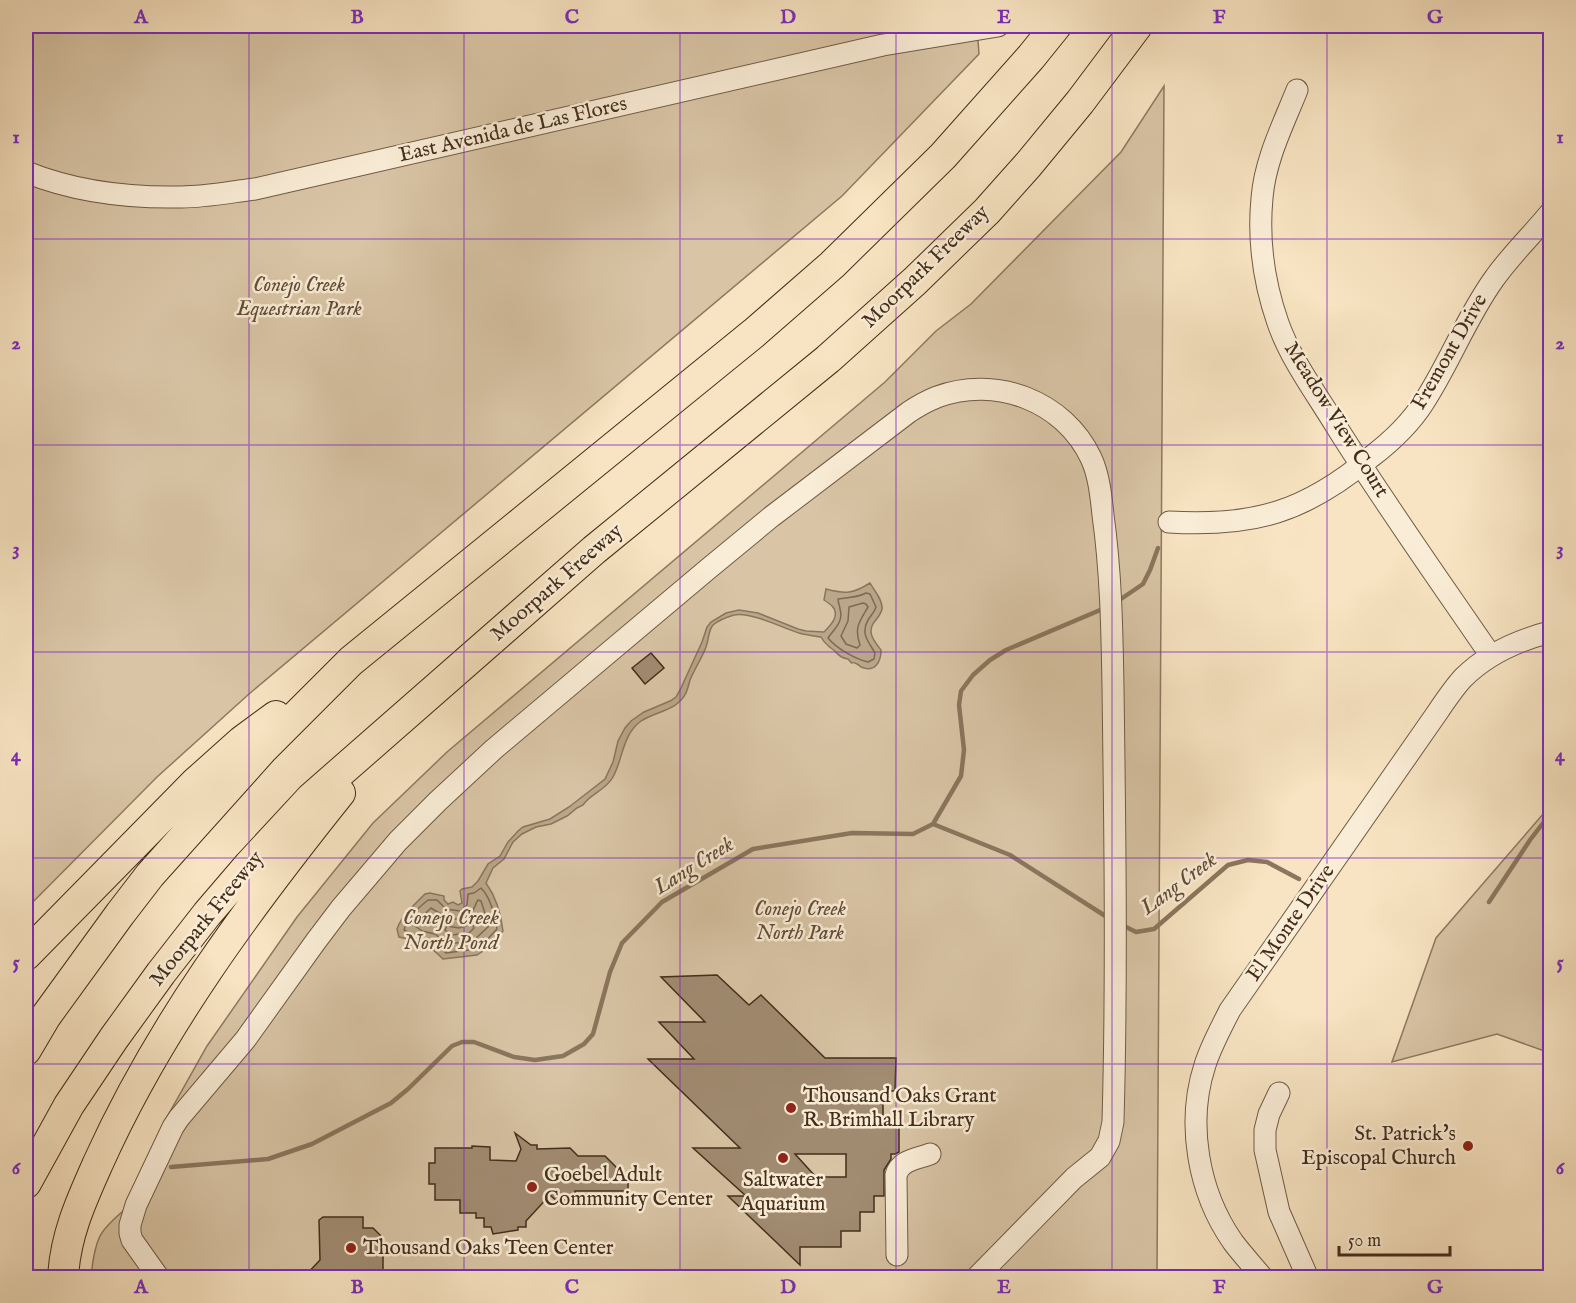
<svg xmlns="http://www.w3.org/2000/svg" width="1576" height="1303" font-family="'IM FELL English',serif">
<rect width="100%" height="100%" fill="#f8e4c2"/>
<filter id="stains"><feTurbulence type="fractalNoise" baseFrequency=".00333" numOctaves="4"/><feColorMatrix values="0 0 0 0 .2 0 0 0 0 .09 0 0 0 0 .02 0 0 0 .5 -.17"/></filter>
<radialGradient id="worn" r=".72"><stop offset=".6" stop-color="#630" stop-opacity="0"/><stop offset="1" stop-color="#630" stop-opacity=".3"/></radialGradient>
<!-- green -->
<path fill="#d9c5a6" stroke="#8e7960" stroke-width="1.5" d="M26 26H977L979 54 842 196 249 694 157 777 26 909Z
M1164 86 1157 1277 91 1278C92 1266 95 1246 100 1236 105 1226 115 1218 123 1211L167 1117 207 1046 297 917 373 823 447 752 885 382 936 331 971 304 1121 152Z
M1550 806V1053L1497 1034 1392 1062 1436 938Z"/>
<!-- water -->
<path fill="#baa689" stroke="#8a765d" stroke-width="1.5" d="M870 583C874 590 883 600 882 609 881 614 878 617 875 621 866 632 874 641 881 650 881 662 875 673 861 667 860 666 859 665 857 664 848 660 855 667 848 659 839 658 838 653 831 648 826 644 824 643 821 637 814 636 806 635 799 633 783 628 749 611 734 615 727 617 719 620 713 625 708 631 709 639 706 647 702 658 695 668 690 680 689 684 688 688 686 693 677 711 656 711 641 721 622 735 623 759 613 777 606 790 590 794 583 805L577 808 567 816 551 824 536 827 522 834 513 842 504 859 493 868 486 883C496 897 501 914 503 931L486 949 477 955 443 959 428 945H417L408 939 399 937 397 929 399 924 405 914 425 894 430 893 444 896V900L448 904 453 902 458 905 462 903 460 891 462 889 472 887 478 881 488 864 500 856 508 842 518 831 523 827 550 819 569 807 605 779 613 762 618 741 625 728 631 721 644 712 670 701 676 697 681 688 702 642 707 627 711 622 726 613 739 610 758 613 798 629 806 631 824 632C830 626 841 615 832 606 830 604 827 602 824 600L826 589C845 594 853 594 870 583Z"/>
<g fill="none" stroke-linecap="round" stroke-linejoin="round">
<!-- shore -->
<path stroke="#7e6a52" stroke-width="1.5" d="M866 593 870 594 876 607C874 613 871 615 868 620 860 634 869 642 875 653L874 659 868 662C855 659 836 648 828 638 834 629 844 622 840 609 840 606 838 603 838 599 848 597 857 598 866 593Z
M863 603 866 604 868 607C859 622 854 628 860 645L857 648 846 644 841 636 848 621 849 607Z
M481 888C491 898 495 916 497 929L482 945 476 949 446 953C438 946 431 938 420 939L415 935 404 930C407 918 418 908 428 900H437L446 909 460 911 467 905 468 894 474 893Z
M478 900 481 901 489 926 473 941 448 944 435 934 422 931 415 926 416 922 431 908C442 915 458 926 471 913 475 909 475 904 478 900Z
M471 924 473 926 474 928 469 933 451 935 445 930 447 926 459 928Z"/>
<!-- stream -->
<path stroke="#8a765d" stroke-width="4.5" d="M1118 601 1143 584 1150 570 1158 548
M933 824 961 776 964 750 959 705 961 691 973 675 990 660 1006 650 1105 608
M1489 902 1530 840 1550 814
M1120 924 1136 932 1154 929 1228 865 1248 860 1267 862 1299 879
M171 1167 268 1159 312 1144 391 1103 408 1089 452 1046 462 1042H474L514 1057 535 1060 563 1056 584 1044 593 1034 610 972 622 943 662 902 753 849 852 833 913 834 933 824 1010 855 1110 919"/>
</g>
<!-- building -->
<path fill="#a18c72" stroke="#432d1b" stroke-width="1.5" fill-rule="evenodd" d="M651 653 664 668 645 684 632 668Z
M717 975 749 1005 761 995 825 1058H896L895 1091H883V1124H899V1152L895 1154H891V1159L884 1170V1196H874V1212H860V1231H841V1247H800V1265L728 1196H746L693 1148H740L648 1059H694L659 1022H705L661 977ZM795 1154H846V1177H816Z
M515 1133 531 1145H537V1149L570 1148 578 1156H605L628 1179V1191H575V1199L562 1200 559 1203 550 1195 526 1221V1227H518V1230L493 1234 491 1227H484V1218H476V1213H460V1200H435V1184H429V1163H435V1148H472V1146L490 1147V1160L516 1161 521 1149Z
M323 1217H363V1228H373L381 1236V1246L383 1249V1278H303L320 1260 319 1220Z"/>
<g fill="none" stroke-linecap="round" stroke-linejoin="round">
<!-- minor casing -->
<g stroke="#705b45" stroke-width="23">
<path id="minor" d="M1297 90C1283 125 1265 160 1262 198 1258 240 1264 283 1278 323 1291 360 1316 393 1336 426 1385 504 1439 580 1491 656
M26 172C73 191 129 198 181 197 206 197 230 192 255 189L883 45 998 26
M1169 522C1254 527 1305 512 1371 457 1392 441 1410 424 1424 402 1450 362 1466 318 1494 279 1510 256 1532 235 1550 213
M1279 1093 1269 1114 1265 1130V1150L1279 1212 1308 1278
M897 1255 896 1175C900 1160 917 1159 930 1154
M159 1278 132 1240 130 1233V1225L136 1205 173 1127 179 1118 245 1040 316 941 341 908 398 841 438 801 494 749 708 569 771 517 909 412C918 406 927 401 937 397 996 375 1064 401 1091 458 1099 475 1101 496 1103 515 1111 572 1112 630 1113 687 1115 832 1117 977 1113 1122L1109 1141 1100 1157 1074 1178 976 1278
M1263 1278C1253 1266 1242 1254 1233 1242 1198 1192 1186 1123 1205 1065 1211 1046 1221 1028 1230 1010L1437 713C1445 701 1453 689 1463 678 1486 655 1519 640 1550 632"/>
</g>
<!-- highway casing -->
<g stroke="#432d1b" stroke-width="32">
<path id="highway" d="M26 955 195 783 242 741 276 716
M26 1050 46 1016 120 914 150 875 262 750 351 661 754 333 832 265 943 156 1031 57 1056 26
M26 1183 69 1105 114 1038 161 973 207 914 249 865 311 798 594 550 828 359 915 281 987 211 1028 165 1080 102 1137 26
M63 1278C65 1235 82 1199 99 1161 160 1026 248 908 340 793"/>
</g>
<!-- minor -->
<use href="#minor" stroke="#faedd7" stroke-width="21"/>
<!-- highway -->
<use href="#highway" stroke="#f8e4c2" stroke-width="30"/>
</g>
<!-- grid -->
<path fill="none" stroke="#7b2cbf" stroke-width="1.5" stroke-opacity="0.55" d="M249 26V1278M464 26V1278M680 26V1278M896 26V1278M1112 26V1278M1327 26V1278M26 239H1550M26 445H1550M26 652H1550M26 858H1550M26 1064H1550"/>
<!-- markers -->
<g fill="#8f2418" stroke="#faedd7" stroke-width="2">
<circle cx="791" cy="1108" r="6"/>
<circle cx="1468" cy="1146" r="6"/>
<circle cx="783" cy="1158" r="6"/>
<circle cx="532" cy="1187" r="6"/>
<circle cx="351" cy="1248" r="6"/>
</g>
<g text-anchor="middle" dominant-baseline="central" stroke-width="5" stroke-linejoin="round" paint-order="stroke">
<!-- street labels -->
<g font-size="21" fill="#432d1b" stroke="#faedd7">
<text transform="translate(513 130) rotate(-13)">East Avenida de Las Flores</text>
<text transform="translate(926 267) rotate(-44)">Moorpark Freeway</text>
<text transform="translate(1450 352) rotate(-60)">Fremont Drive</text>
<text transform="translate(1336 420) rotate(58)">Meadow View Court</text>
<text transform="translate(557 583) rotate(-41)">Moorpark Freeway</text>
<text transform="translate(207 919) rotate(-51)">Moorpark Freeway</text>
<text transform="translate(1291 923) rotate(-55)">El Monte Drive</text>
</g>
<!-- park labels -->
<g font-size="21" font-style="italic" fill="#614b37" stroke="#faedd7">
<text x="299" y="285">Conejo Creek<tspan x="299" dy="24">Equestrian Park</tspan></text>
<text x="800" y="909">Conejo Creek<tspan x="800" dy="24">North Park</tspan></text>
</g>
<!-- poi labels -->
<g font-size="21" fill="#432d1b" stroke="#faedd7" text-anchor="start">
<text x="803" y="1096">Thousand Oaks Grant<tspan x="803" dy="24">R. Brimhall Library</tspan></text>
<text x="1456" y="1134" text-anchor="end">St. Patrick's<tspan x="1456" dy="24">Episcopal Church</tspan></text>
<text x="544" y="1175">Goebel Adult<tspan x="544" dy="24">Community Center</tspan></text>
<text x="783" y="1180" text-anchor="middle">Saltwater<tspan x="783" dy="24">Aquarium</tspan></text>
<text x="363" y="1248">Thousand Oaks Teen Center</text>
</g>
<!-- water labels -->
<g font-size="22" font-style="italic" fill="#614b36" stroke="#faedd7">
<text transform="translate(694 866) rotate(-32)">Lang Creek</text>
<text transform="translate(1179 884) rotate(-37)">Lang Creek</text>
<text x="451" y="918">Conejo Creek<tspan x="451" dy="25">North Pond</tspan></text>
</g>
</g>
<!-- margin -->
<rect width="1576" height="1303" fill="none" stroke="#f8e4c2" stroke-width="66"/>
<!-- scale -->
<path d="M1339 1246v9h111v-9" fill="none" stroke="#432d1b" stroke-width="3"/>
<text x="1348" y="1246" font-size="18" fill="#432d1b" stroke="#faedd7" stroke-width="4.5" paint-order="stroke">50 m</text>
<rect x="33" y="33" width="1510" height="1237" fill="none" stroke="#7b2cbf" stroke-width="2"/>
<g font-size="20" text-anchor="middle" font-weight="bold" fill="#7b2cbf">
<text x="141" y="23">A</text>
<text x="357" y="23">B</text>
<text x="572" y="23">C</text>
<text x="788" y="23">D</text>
<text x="1004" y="23">E</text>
<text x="1219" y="23">F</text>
<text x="1435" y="23">G</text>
<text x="16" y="143">1</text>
<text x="1560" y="143">1</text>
<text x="16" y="349">2</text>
<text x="1560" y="349">2</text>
<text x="16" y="555">3</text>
<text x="1560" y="555">3</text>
<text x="16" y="761">4</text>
<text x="1560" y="761">4</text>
<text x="16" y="968">5</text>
<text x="1560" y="968">5</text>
<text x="16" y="1174">6</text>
<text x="1560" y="1174">6</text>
<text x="141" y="1293">A</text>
<text x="357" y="1293">B</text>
<text x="572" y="1293">C</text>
<text x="788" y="1293">D</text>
<text x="1004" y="1293">E</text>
<text x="1219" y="1293">F</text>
<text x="1435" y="1293">G</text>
</g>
<rect width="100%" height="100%" filter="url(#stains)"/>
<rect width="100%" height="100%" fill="url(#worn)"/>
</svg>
